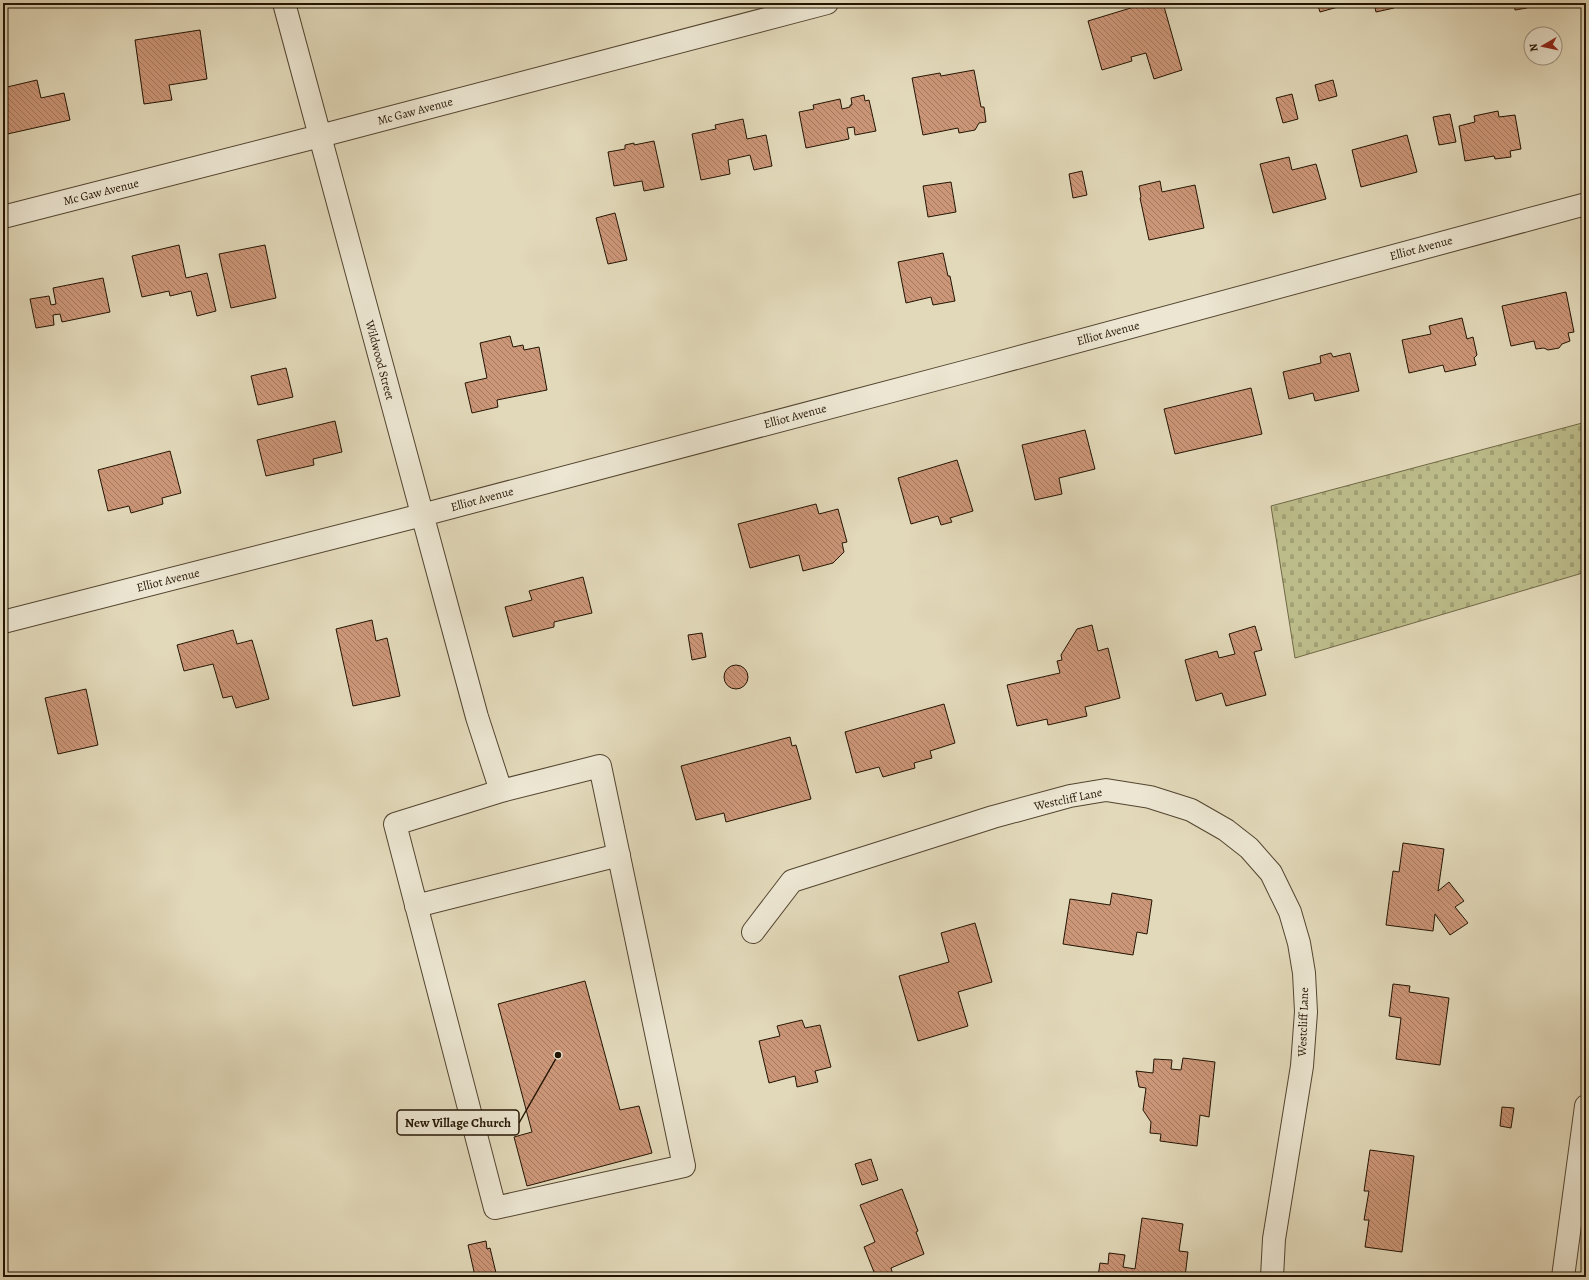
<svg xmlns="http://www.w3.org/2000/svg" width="1589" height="1280" font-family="Alegreya,serif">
<defs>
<pattern id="cemetery-stones" width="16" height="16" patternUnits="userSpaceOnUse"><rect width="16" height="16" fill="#bcbc8a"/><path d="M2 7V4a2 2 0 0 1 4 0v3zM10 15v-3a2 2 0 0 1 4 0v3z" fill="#a1a175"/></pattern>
<pattern id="building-back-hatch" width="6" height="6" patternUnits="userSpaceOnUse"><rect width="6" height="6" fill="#cc9678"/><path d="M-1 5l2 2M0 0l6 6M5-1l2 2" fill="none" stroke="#a57960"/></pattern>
</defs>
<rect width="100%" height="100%" fill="#e2d9ba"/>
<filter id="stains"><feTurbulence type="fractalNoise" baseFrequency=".005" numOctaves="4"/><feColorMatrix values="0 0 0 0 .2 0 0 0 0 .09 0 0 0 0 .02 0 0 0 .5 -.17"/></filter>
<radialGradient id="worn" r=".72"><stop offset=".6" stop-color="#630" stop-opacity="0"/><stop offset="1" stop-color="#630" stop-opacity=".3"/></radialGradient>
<!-- cemetery -->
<path fill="url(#cemetery-stones)" stroke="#706846" d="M1586 422V572L1295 658 1271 506Z"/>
<!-- building -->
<path fill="url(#building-back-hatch)" stroke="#231402" d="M1147 3H1163L1182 70 1154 79 1146 53 1131 57 1132 61 1102 70 1088 21Z
M1317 3H1345V5L1320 12Z
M1374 3H1392L1394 8 1376 12Z
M1514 3H1526L1527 8 1515 10Z
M200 30 207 79 169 85 172 100 144 104 135 40Z
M974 70 981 107H984L986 122 979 123 975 130 959 133 958 128 923 135 912 78 940 73 941 76Z
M37 80 41 98 64 93 70 120 3 135V88Z
M1333 80 1337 96 1319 101 1315 85Z
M1292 94 1298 119 1283 123 1276 98Z
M864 95 865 101 869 100 876 131 855 135 854 127 847 128 849 139 806 148 799 112 814 109 813 105 840 99 842 109 850 107V105H852L851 98Z
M1498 111 1499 117 1515 115 1521 149 1510 151 1511 157 1495 159 1494 156 1465 161 1459 126 1475 122 1474 116Z
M1450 114 1456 142 1439 145 1433 117Z
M743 119 747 139 766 135 772 166 754 170 750 155 728 160 730 174 701 180 692 134 716 129 715 125Z
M1407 135 1417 172 1361 187 1352 150Z
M654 141 664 187 644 191 642 181 614 186 608 152 625 149V145L634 143V145Z
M1289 157 1292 170 1316 164 1326 199 1273 213 1260 164Z
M1082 171 1087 195 1073 198 1069 174Z
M1160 181 1162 192 1195 185 1204 228 1149 240 1140 198 1141 197 1139 186Z
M951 182 956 212 928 217 923 186Z
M615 213 627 260 608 264 596 218Z
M179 245 186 278 207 273 216 311 197 316 191 291 170 296 169 291 142 297 132 256Z
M265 245 276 298 231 308 219 254Z
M943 253 948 276H950L955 301 933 305 931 297 906 303 898 262Z
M103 278 110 312 62 322 60 314 53 315 54 325 36 328 30 299 49 296 51 305 56 304 53 288Z
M1566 292 1574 332 1568 333 1570 341 1562 344 1559 348 1548 350 1544 348 1536 349 1534 341 1511 346 1502 306Z
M1462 318 1467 339 1473 337 1477 355 1474 358 1476 365 1445 372 1443 365 1409 373 1402 340 1431 334 1429 326Z
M510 336 513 347 523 345 524 350 539 347 547 390 497 400 498 407 472 413 465 383 487 378 480 343Z
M1331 353 1333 357 1350 353 1359 391 1315 401 1313 393 1289 399 1283 372 1321 363 1320 356Z
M286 368 293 397 258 405 251 376Z
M1251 388 1262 434 1175 454 1164 409Z
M335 421 342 452 313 459 314 465 266 476 257 440Z
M1085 430 1095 469 1059 478 1062 494 1035 500 1022 445Z
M170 451 181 493 162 498 163 504 131 513 129 506 108 511 98 470Z
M957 460 973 511 950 518 952 522 941 525 938 516 911 524 898 478Z
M816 504 819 514 838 509 847 542 842 543 844 552 833 563 803 571 799 555 750 568 738 524Z
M583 577 592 613 554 622V627L513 637 505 607 532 600 529 591Z
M372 620 376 641 387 638 400 696 353 706 336 629Z
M1092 625 1098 651 1108 648 1120 698 1085 707 1087 716 1048 725 1047 719 1017 726 1007 685 1060 673 1057 661 1062 660 1061 655 1077 629Z
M1255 626 1262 650 1254 652 1266 695 1226 706 1222 693 1196 701 1185 660 1217 651 1219 658 1235 654 1229 634Z
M233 630 237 644 252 640 269 699 236 708 232 696 223 698 213 664 184 671 177 645Z
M702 633 706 657 692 660 688 635Z
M724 677a12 12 0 1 1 24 0a12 12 0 1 1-24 0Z
M86 689 98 745 58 754 45 698Z
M944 704 955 743 930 751 932 758 914 763 915 768 883 777 879 767 856 773 845 732Z
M790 737 792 746 796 745 811 799 726 822 724 813 696 820 681 766Z
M1403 843 1444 849 1438 891 1449 882 1464 901 1455 907 1468 923 1450 935 1435 914 1433 931 1386 925 1393 871 1399 872Z
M1112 893 1152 900 1147 934 1137 932 1133 955 1063 944 1070 899 1110 905Z
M975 923 992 982 958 992 968 1026 918 1041 899 976 949 962 941 933Z
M585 981 620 1110 639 1106 652 1153 527 1186 514 1137 532 1132 498 1004Z
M1393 984 1410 986 1409 992 1449 998 1440 1065 1396 1059 1401 1018 1389 1016Z
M802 1020 805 1028 820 1025 831 1067 815 1071 818 1082 797 1087 795 1076 769 1083 759 1041 780 1036 777 1026Z
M1183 1058 1215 1062 1209 1117 1200 1115 1197 1146 1160 1141 1161 1134 1150 1133 1151 1122 1143 1110 1146 1088 1139 1087 1136 1071 1153 1073 1154 1059 1172 1060 1171 1069 1181 1070Z
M1502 1107 1514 1108 1511 1128 1500 1126Z
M1370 1150 1414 1156 1402 1252 1365 1247 1369 1220H1364L1369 1191H1364Z
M871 1159 878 1180 862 1185 855 1164Z
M902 1189 918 1231 916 1232 924 1254 891 1268 893 1275 889 1277H876L864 1247 875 1242 860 1205Z
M1142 1218 1183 1224 1179 1251 1188 1252 1185 1277H1098L1100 1263 1108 1264 1109 1253 1125 1255 1123 1267 1135 1269Z
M486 1241 487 1249 490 1248 497 1277H489L488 1273 475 1276 468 1245Z"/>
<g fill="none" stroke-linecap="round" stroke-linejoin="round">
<!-- minor casing -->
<g stroke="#534530" stroke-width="24">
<path id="minor" d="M284 3 477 717 501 791 395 824 495 1208 684 1166 600 766 501 791
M3 217 320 136 827 3
M3 622 422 515 979 368 1586 204
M416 906 619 855
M753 932 792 881 993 817 1070 796 1106 790 1150 797 1191 810 1226 830 1249 848 1271 873 1290 912 1299 943 1304 973 1306 1012 1302 1066 1274 1239 1272 1277
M1563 1277 1586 1106"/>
</g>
<!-- minor -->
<use href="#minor" stroke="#ece6d2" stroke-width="22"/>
</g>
<g text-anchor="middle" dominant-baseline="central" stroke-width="4" stroke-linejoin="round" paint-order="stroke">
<!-- street labels -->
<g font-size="12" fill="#231402" stroke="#ece6d2">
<text transform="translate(415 111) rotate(-15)">Mc Gaw Avenue</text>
<text transform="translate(101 192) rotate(-14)">Mc Gaw Avenue</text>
<text transform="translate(1421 248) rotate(-15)">Elliot Avenue</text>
<text transform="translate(1108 333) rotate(-15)">Elliot Avenue</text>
<text transform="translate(380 360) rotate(75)">Wildwood Street</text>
<text transform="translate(795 416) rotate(-15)">Elliot Avenue</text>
<text transform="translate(482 499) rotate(-15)">Elliot Avenue</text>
<text transform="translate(168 580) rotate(-14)">Elliot Avenue</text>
<text transform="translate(1068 799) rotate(-12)">Westcliff Lane</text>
<text transform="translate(1303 1022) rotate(-88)">Westcliff Lane</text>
</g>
</g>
<!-- callouts -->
<path fill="none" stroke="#231402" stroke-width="1.5" d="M558 1055L519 1123"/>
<circle fill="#231402" stroke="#ece6d2" stroke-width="1.5" cx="558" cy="1055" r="4"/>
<rect fill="#ece6d2" stroke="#231402" stroke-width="1.5" x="397" y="1110" width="122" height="25" rx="4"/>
<g font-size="13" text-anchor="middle" font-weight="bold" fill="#231402">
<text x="458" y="1127">New Village Church</text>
</g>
<!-- margin -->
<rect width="1589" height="1280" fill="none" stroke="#e2d9ba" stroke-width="16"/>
<rect x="4" y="4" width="1581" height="1272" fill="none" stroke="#231402" stroke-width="2"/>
<rect x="8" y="8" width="1573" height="1264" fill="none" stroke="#231402"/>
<!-- north arrow -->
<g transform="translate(1543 46) rotate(261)"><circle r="19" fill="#ece6d2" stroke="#9c927f"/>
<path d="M0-3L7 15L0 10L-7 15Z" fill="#8f2418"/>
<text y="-6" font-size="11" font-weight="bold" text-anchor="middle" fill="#231402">N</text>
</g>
<rect width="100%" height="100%" filter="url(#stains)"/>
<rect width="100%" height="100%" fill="url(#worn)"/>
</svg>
